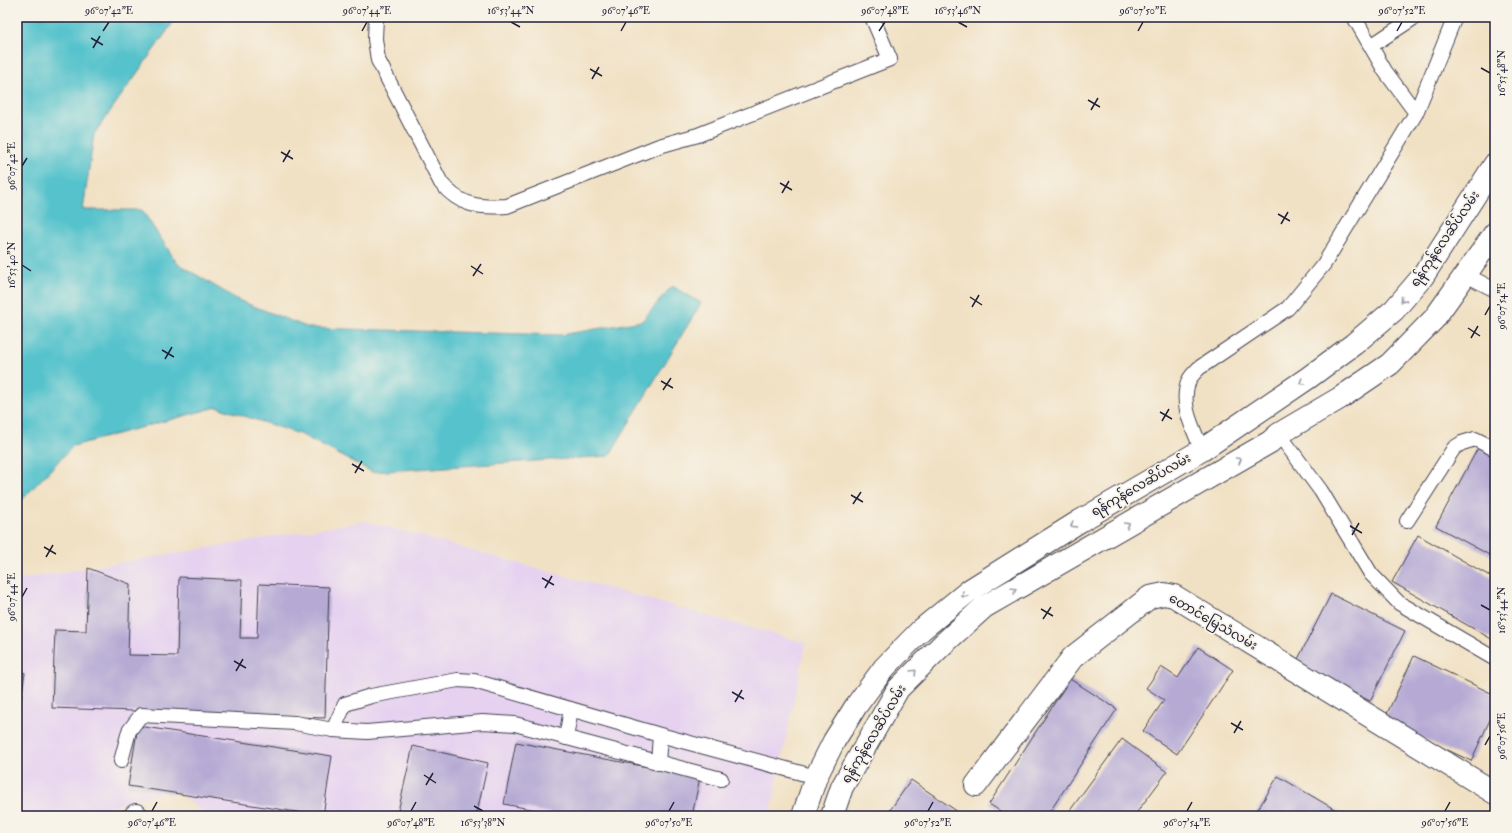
<svg xmlns="http://www.w3.org/2000/svg" width="1512" height="833" font-family="'IM FELL Double Pica','Noto Sans Myanmar',serif">
<rect width="100%" height="100%" fill="#f7f3e8"/>
<filter id="ink" filterUnits="userSpaceOnUse"><feTurbulence type="fractalNoise" baseFrequency=".025" numOctaves="2"/><feDisplacementMap in="SourceGraphic" scale="8" xChannelSelector="R" yChannelSelector="G"/><feConvolveMatrix kernelMatrix="1 2 1 2 8 2 1 2 1" color-interpolation-filters="sRGB"/></filter>
<filter id="wash" filterUnits="userSpaceOnUse"><feTurbulence type="fractalNoise" baseFrequency=".012" numOctaves="4" result="noise"/><feDisplacementMap in="SourceGraphic" scale="16" xChannelSelector="R" yChannelSelector="G"/><feGaussianBlur stdDeviation="0.9" result="paint"/><feColorMatrix in="noise" values="0 0 0 0 0 0 0 0 0 0 0 0 0 0 0 0 0 1.4 0 .05"/><feComposite in="paint" operator="in"/></filter>
<g filter="url(#wash)">
<rect width="100%" height="100%" fill="#f1e1c4"/>
<!-- built -->
<path fill="#e6d2f0" d="M366 521 806 643 770 816H209L172 789 77 816H17V580Z"/>
<!-- water -->
<path fill="#55c2cc" stroke="#3c7284" d="M17 17H177L94 134 83 210H142L177 263 238 300 309 328 561 335 642 321 672 286 701 303 609 456 372 472 302 435 217 407 73 446 17 505Z"/>
<g id="blocks">
<!-- building -->
<path fill="#b6aad4" d="M1479 446 1495 455V558L1436 526Z
M1418 535 1495 579V641L1392 582Z
M88 568 130 584 128 655 177 656 179 577 242 580 240 638H257L259 584 329 587 325 718 52 708 55 630 86 631Z
M1331 594 1405 631 1370 701 1296 663Z
M1198 647 1233 670 1177 754 1143 731 1164 700 1146 688 1161 667 1178 678Z
M1414 656 1495 695V709L1471 761 1384 720Z
M17 671 25 673 18 721H17Z
M1070 679 1117 709 1047 816H1008L989 804Z
M138 726 332 756 323 816 128 786Z
M1122 739 1167 772 1134 816H1066Z
M516 742 700 777 692 816H567L504 804Z
M413 746 488 763 477 812 492 816H478L477 812 476 816H397Z
M1278 776 1346 816H1254Z
M911 780 964 816H886Z"/>
</g>
</g>
<g filter="url(#ink)">
<use href="#blocks" fill-opacity="0" stroke="#413f50" stroke-width="1"/>
<g fill="none" stroke-linecap="round" stroke-linejoin="round">
<!-- service casing -->
<g stroke="#413f50" stroke-width="16">
<path id="service" d="M376 17 375 39 378 60 441 183C460 206 478 208 507 206L659 146 698 135 890 59 872 17
M1354 17 1385 71 1416 113
M1371 46 1415 17
M1466 275 1495 290
M1279 434 1321 491 1371 574 1399 603 1495 659
M1202 450C1193 428 1179 404 1189 380 1191 376 1195 372 1199 368L1288 308 1324 264 1416 113 1455 17
M1407 521 1454 448 1462 443 1475 439 1495 449
M333 730 345 704 371 696 458 680 474 681 660 735 816 777
M566 738 571 709
M121 761 129 731 141 715 295 723 333 730 367 732 483 722 515 724 721 779
M658 763 660 735"/>
</g>
<!-- minor casing -->
<g stroke="#413f50" stroke-width="24">
<path id="minor" d="M976 785 1073 657 1150 597 1164 594 1174 596 1495 793
M135 816 136 815"/>
</g>
<!-- primary casing -->
<g stroke="#413f50" stroke-width="24">
<path id="primary" d="M803 816 816 777 834 741 856 706 884 668 921 630 970 590 1080 521 1202 450 1308 378 1354 344 1394 310 1423 276 1495 164
M832 816 842 787 898 689 942 645 984 607 1270 442 1279 434 1340 398 1390 364 1434 319 1495 233"/>
</g>
<!-- service -->
<use href="#service" stroke="#fff" stroke-width="14"/>
<!-- minor -->
<use href="#minor" stroke="#fff" stroke-width="22"/>
<!-- primary -->
<use href="#primary" stroke="#fff" stroke-width="22"/>
</g>
<!-- one-way arrows -->
<defs><path id="oneway-chevron" d="M-2-3.5L2.5 0L-2 3.5" fill="none" stroke-width="1.6" stroke-linecap="round" stroke-linejoin="round"/></defs>
<g stroke="#9c9ca7">
<use href="#oneway-chevron" transform="translate(1403 300) rotate(131)"/>
<use href="#oneway-chevron" transform="translate(1302 382) rotate(147)"/>
<use href="#oneway-chevron" transform="translate(1239 460) rotate(-30)"/>
<use href="#oneway-chevron" transform="translate(1073 525) rotate(148)"/>
<use href="#oneway-chevron" transform="translate(1127 525) rotate(-30)"/>
<use href="#oneway-chevron" transform="translate(1014 590) rotate(-30)"/>
<use href="#oneway-chevron" transform="translate(964 595) rotate(140)"/>
<use href="#oneway-chevron" transform="translate(914 672) rotate(-46)"/>
</g>
</g>
<!-- ticks -->
<path fill="none" stroke="#22223b" stroke-width="1.5" d="M511 22 520 27M958 22 967 27M103 31 109 22M362 31 367 22M621 31 626 22M879 31 885 22M1138 31 1143 22M1397 31 1402 22M91 38 103 45M93 48 100 36M1481 68 1490 73M590 69 602 76M592 79 599 67M1088 100 1100 107M1091 110 1098 98M281 152 293 159M283 162 290 150M22 166 27 158M780 183 792 190M782 193 789 181M1278 214 1290 221M1281 224 1288 212M22 265 31 271M471 266 483 274M473 276 481 264M970 297 982 305M972 307 979 295M1485 315 1490 306M1468 328 1480 336M1471 338 1478 326M162 350 174 357M165 359 172 347M661 381 673 388M663 390 671 378M1160 412 1172 419M1162 421 1169 409M352 464 364 471M355 473 362 461M851 495 863 502M853 504 861 492M1350 526 1362 533M1352 535 1359 523M44 547 56 554M46 557 53 545M542 578 554 585M545 588 552 576M22 597 27 588M1481 605 1490 610M1041 609 1053 616M1043 619 1051 607M234 661 246 668M236 671 243 659M732 692 744 699M735 702 742 690M1231 723 1243 730M1234 733 1241 721M1485 745 1490 736M424 775 436 783M426 785 433 773M474 806 483 811M152 811 157 802M411 811 416 802M669 811 674 802M928 811 933 802M1187 811 1192 802M1445 811 1450 802"/>
<g text-anchor="middle" dominant-baseline="central" stroke-width="3.5" stroke-linejoin="round" paint-order="stroke">
<!-- street labels -->
<g font-size="13" fill="#22223b" stroke="#f7f3e8">
<text transform="translate(1445 239) rotate(-56)">ရန်ကုန်လေဆိပ်လမ်း</text>
<text transform="translate(1141 485) rotate(-30)">ရန်ကုန်လေဆိပ်လမ်း</text>
<text transform="translate(1213 622) rotate(30)">တောင်မြေသံလမ်း</text>
<text transform="translate(874 734) rotate(-59)">ရန်ကုန်လေဆိပ်လမ်း</text>
</g>
</g>
<!-- margin -->
<rect width="1512" height="833" fill="none" stroke="#f7f3e8" stroke-width="44"/>
<rect x="22" y="22" width="1468" height="789" fill="none" stroke="#22223b" stroke-width="1.5"/>
<g font-size="10" text-anchor="middle" fill="#22223b">
<text x="109" y="14">96°07'42"E</text>
<text x="367" y="14">96°07'44"E</text>
<text x="511" y="14">16°53'44"N</text>
<text x="626" y="14">96°07'46"E</text>
<text x="885" y="14">96°07'48"E</text>
<text x="958" y="14">16°53'46"N</text>
<text x="1143" y="14">96°07'50"E</text>
<text x="1402" y="14">96°07'52"E</text>
<text transform="translate(1501 73) rotate(-90)" y="4">16°53'48"N</text>
<text transform="translate(11 166) rotate(-90)" y="4">96°07'42"E</text>
<text transform="translate(11 265) rotate(-90)" y="4">16°53'40"N</text>
<text transform="translate(1501 306) rotate(-90)" y="4">96°07'54"E</text>
<text transform="translate(11 597) rotate(-90)" y="4">96°07'44"E</text>
<text transform="translate(1501 610) rotate(-90)" y="4">16°53'44"N</text>
<text transform="translate(1501 736) rotate(-90)" y="4">96°07'56"E</text>
<text x="152" y="826">96°07'46"E</text>
<text x="411" y="826">96°07'48"E</text>
<text x="483" y="826">16°53'38"N</text>
<text x="669" y="826">96°07'50"E</text>
<text x="928" y="826">96°07'52"E</text>
<text x="1187" y="826">96°07'54"E</text>
<text x="1445" y="826">96°07'56"E</text>
</g>
</svg>
